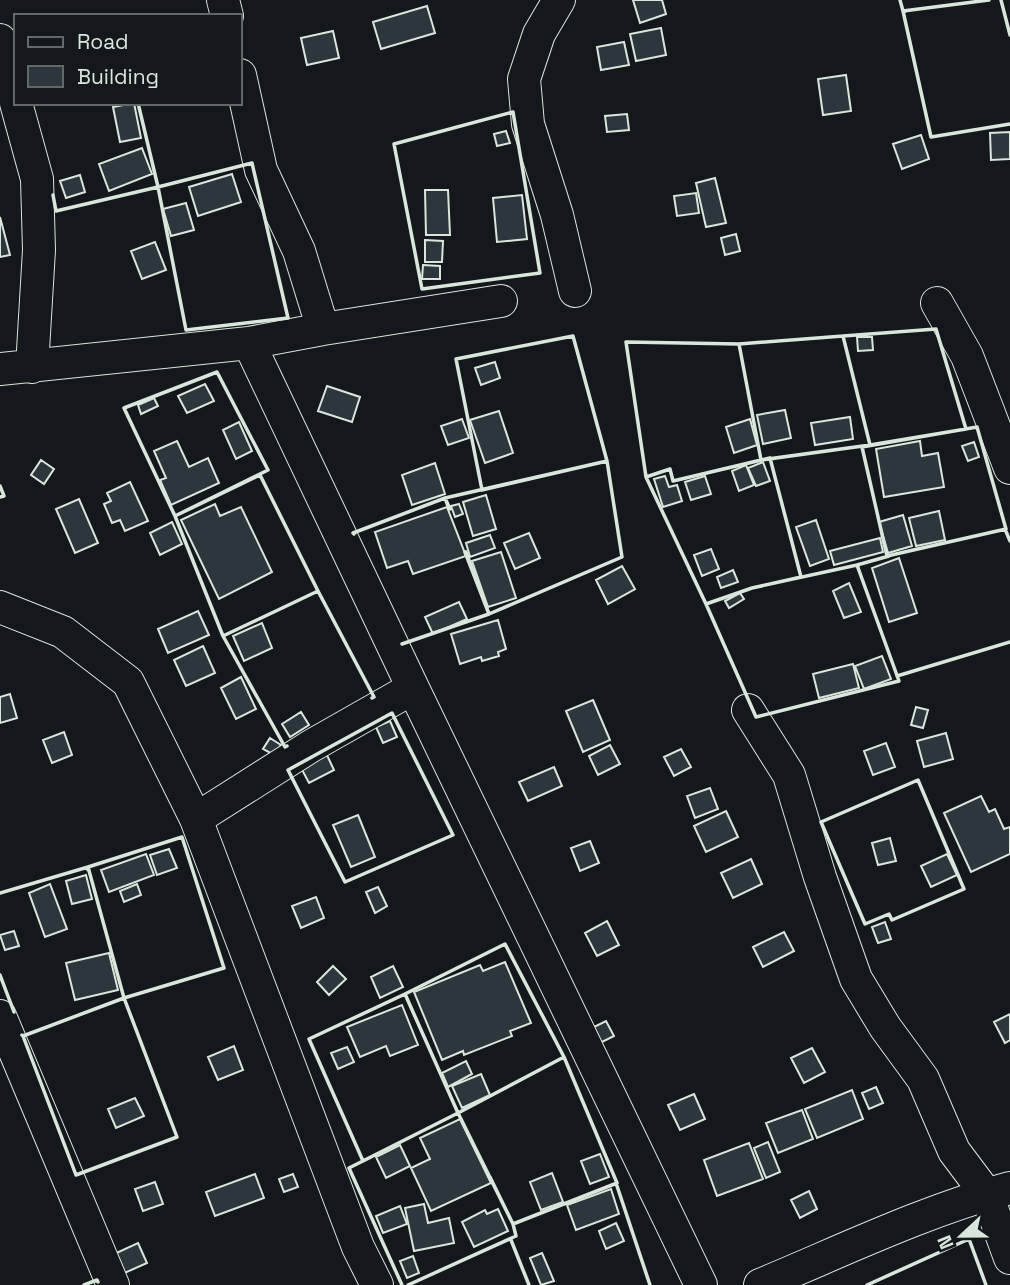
<svg xmlns="http://www.w3.org/2000/svg" width="1010" height="1285" font-family="'Space Grotesk',sans-serif">
<rect width="100%" height="100%" fill="#14181c"/>
<!-- building -->
<path fill="#2c363c" stroke="#d8e6dc" stroke-width="2" d="M633 0H662L666 14 640 23Z
M427 6 435 33 381 49 373 22Z
M661 28 666 55 636 61 630 34Z
M333 31 339 58 307 65 301 38Z
M624 42 629 65 601 70 597 47Z
M846 75 851 111 823 115 818 79Z
M134 103 141 138 120 142 113 107Z
M627 114 629 130 607 132 605 116Z
M506 131 510 143 497 146 494 134Z
M1010 132V159L991 160 990 133Z
M921 135 929 159 902 169 893 144Z
M142 148 152 174 109 191 99 164Z
M232 174 241 202 198 216 189 187Z
M80 175 85 192 66 198 60 181Z
M715 178 726 223 706 227 696 183Z
M425 190H448L450 235H426Z
M696 193 699 213 677 216 674 196Z
M522 195 527 239 497 242 493 198Z
M186 203 194 230 171 236 163 209Z
M0 217 10 255 0 257Z
M736 234 740 251 725 255 721 238Z
M425 240 443 241 442 262H425Z
M155 242 166 270 142 279 131 251Z
M423 265 440 266V279H422Z
M857 337H872L873 350 858 351Z
M495 362 500 378 481 385 475 368Z
M205 384 214 401 187 413 178 396Z
M327 386 360 397 352 422 318 411Z
M154 398 158 406 141 414 138 405Z
M785 410 791 438 763 444 757 415Z
M499 411 513 453 485 463 470 420Z
M850 417 853 439 815 445 811 423Z
M462 419 469 438 448 445 441 426Z
M750 419 757 445 734 453 726 427Z
M239 422 252 451 236 459 223 430Z
M177 441 189 467 208 458 219 483 171 505 160 480 166 478 154 451Z
M920 441 922 456 938 453 944 487 884 497 876 449Z
M974 442 979 457 968 461 962 446Z
M41 460 54 469 44 484 31 475Z
M763 462 770 481 756 486 748 468Z
M435 463 445 494 412 505 402 475Z
M746 465 754 485 739 491 732 471Z
M665 476 669 487 677 485 682 501 663 507 654 479Z
M705 476 711 494 691 500 685 482Z
M130 482 148 521 125 531 120 520 112 523 104 504 111 501 107 493Z
M486 495 496 529 473 536 463 502Z
M79 499 98 543 75 553 56 509Z
M215 504 220 516 241 507 272 572 219 599 181 520Z
M459 504 463 514 455 517 451 506Z
M447 507 466 556 413 574 408 561 387 568 375 532Z
M939 511 945 540 916 546 909 518Z
M903 515 912 546 888 553 879 522Z
M816 520 829 559 810 566 796 527Z
M172 522 182 544 160 555 150 533Z
M529 533 540 558 515 569 504 543Z
M490 535 495 548 470 557 466 543Z
M880 538 883 552 834 565 830 551Z
M711 549 719 569 702 576 694 555Z
M501 552 516 598 488 607 472 561Z
M899 558 917 613 889 622 872 568Z
M622 566 635 589 608 604 596 580Z
M733 570 738 582 721 588 717 577Z
M849 583 861 612 844 618 833 591Z
M740 593 744 599 729 608 725 601Z
M459 602 467 619 433 634 425 617Z
M198 611 209 635 168 653 158 629Z
M498 620 506 649 498 652 499 656 482 661 481 657 460 664 451 634Z
M262 623 272 648 244 661 233 636Z
M203 646 215 673 186 686 174 660Z
M882 656 891 679 864 689 855 666Z
M853 664 859 688 819 698 813 674Z
M241 677 256 709 236 719 221 688Z
M10 694 17 718 0 723V697Z
M593 700 610 740 583 752 566 711Z
M916 707 928 710 923 728 911 725Z
M301 712 309 725 290 737 282 724Z
M390 721 397 737 383 743 376 727Z
M64 732 72 755 52 763 43 740Z
M946 733 953 759 924 767 917 741Z
M270 738 281 745 274 755 263 749Z
M886 743 895 767 873 775 864 751Z
M610 745 620 764 598 775 589 756Z
M681 749 691 767 674 776 664 757Z
M325 751 334 770 309 783 299 764Z
M554 767 562 786 528 801 519 782Z
M710 788 718 809 695 818 687 796Z
M981 796 989 812 995 809 1004 829 1010 827V854L971 872 944 813Z
M726 811 738 837 706 852 694 826Z
M358 815 375 857 351 867 333 825Z
M890 838 896 861 878 865 872 843Z
M590 841 599 863 580 871 571 848Z
M169 849 177 868 157 875 150 855Z
M146 854 154 875 109 892 101 870Z
M947 854 957 875 931 887 921 866Z
M751 859 762 884 733 898 721 873Z
M86 875 92 899 72 904 66 881Z
M50 884 67 929 45 937 29 893Z
M137 884 141 895 124 902 120 891Z
M378 887 387 906 375 913 366 892Z
M316 897 324 918 301 928 292 906Z
M607 921 619 945 597 956 585 933Z
M885 922 891 939 878 943 872 927Z
M14 931 19 946 5 950 0 935Z
M784 932 794 951 763 967 753 947Z
M109 953 118 990 75 1000 66 963Z
M505 962 531 1023 510 1031 512 1036 464 1055 463 1051 442 1060 414 992 480 965 483 971Z
M333 966 346 979 329 995 317 982Z
M393 966 403 987 380 998 371 977Z
M402 1005 418 1045 390 1056 386 1046 360 1057 347 1027Z
M1010 1014V1040L1005 1043 994 1022Z
M606 1021 614 1036 600 1043 592 1028Z
M234 1046 243 1070 218 1080 208 1057Z
M347 1047 354 1062 338 1069 331 1053Z
M812 1048 825 1072 804 1083 791 1058Z
M466 1061 472 1074 448 1087 442 1073Z
M481 1074 490 1095 462 1108 452 1086Z
M876 1087 883 1103 869 1109 862 1093Z
M852 1090 863 1119 817 1138 805 1109Z
M694 1094 705 1119 680 1130 668 1105Z
M135 1098 144 1116 116 1128 108 1109Z
M802 1110 813 1139 778 1153 766 1123Z
M460 1119 491 1183 431 1211 411 1168 430 1159 420 1138Z
M768 1142 780 1172 766 1178 754 1148Z
M749 1143 763 1179 717 1196 704 1160Z
M400 1145 410 1166 386 1178 376 1157Z
M600 1154 609 1177 590 1184 581 1161Z
M552 1173 563 1202 541 1210 530 1182Z
M255 1174 264 1198 215 1216 206 1192Z
M293 1174 298 1187 284 1192 279 1179Z
M155 1182 163 1204 143 1211 135 1189Z
M611 1189 619 1214 576 1230 567 1205Z
M809 1191 817 1209 800 1218 791 1200Z
M424 1204 428 1223 449 1218 454 1243 414 1251 405 1208Z
M400 1206 407 1224 383 1233 376 1216Z
M498 1209 508 1231 474 1247 462 1222 485 1210 487 1214Z
M616 1223 624 1241 606 1249 599 1231Z
M138 1243 147 1263 120 1275 112 1255Z
M542 1253 554 1281 541 1285 530 1258Z
M413 1256 419 1273 407 1278 400 1261Z"/>
<g fill="none" stroke-linecap="round" stroke-linejoin="round">
<!-- minor casing -->
<g stroke="#d8e6dc" stroke-width="34">
<path id="minor" d="M223 0 227 16
M559 0 539 34 524 79 528 124 557 215 575 291
M0 40 16 101
M240 75 261 170 299 251 323 329
M16 103 37 179 39 250 32 367
M937 303 967 356 1010 468
M249 343 413 688 701 1285
M0 369 249 343 323 329 501 301
M0 607 63 632 128 682 196 819 358 1247 377 1285
M748 710 789 775 820 877 856 979 885 1027 923 1079 954 1151 987 1195 1010 1258
M196 819 311 746 413 688
M0 1016 113 1285
M760 1285C842 1251 924 1211 1010 1188"/>
</g>
<!-- minor -->
<use href="#minor" stroke="#14181c" stroke-width="32"/>
<!-- wall -->
<path stroke="#d8e6dc" stroke-width="3.5" d="M900 0 903 11H906
M989 0 903 11 931 137 1010 124
M1001 0 1010 35
M513 112 540 273 422 289 394 144Z
M252 163 288 318 186 330 158 187Z
M53 195 56 211 158 187 138 103
M936 329 966 429 870 445 843 336Z
M573 336 607 461 482 490 456 359Z
M843 336 870 445 761 460 739 344Z
M626 342 739 344 761 460 673 481 670 469 646 477Z
M217 372 268 470 175 516 124 408Z
M977 427 1006 529 887 556 862 447Z
M770 458 801 577 752 588 706 604 646 477 670 469 673 481Z
M0 486 4 496 0 497
M1005 529 1010 541
M354 534 353 533 445 498 450 509
M465 552 489 614
M466 552 489 614
M857 565 899 681 756 717 706 604 752 588Z
M858 567 857 565 889 556
M223 636 318 591 374 697 372 698
M223 636 318 591 260 475 175 516 223 636 285 747 287 746
M402 644 489 614 622 557 607 461 445 498 449 509
M897 676 1010 642
M392 713 453 835 345 882 288 770Z
M918 780 964 889 892 920 889 914 865 924 821 822Z
M0 893 88 867V870
M505 944 564 1057 458 1113 405 994Z
M0 975 14 1012
M405 994 458 1113 363 1161 309 1039Z
M124 998 177 1137 76 1175 23 1036Z
M22 1035 23 1036 124 998 224 968 182 837 88 867 124 998
M564 1057 617 1183 513 1224 458 1113Z
M616 1183 650 1285
M511 1240 529 1285
M84 1285 97 1280 98 1282
M402 1285 349 1168 458 1113 462 1121
M408 1285 516 1236 513 1224 490 1177
M867 1285 969 1239 986 1285"/>
</g>
<!-- legend -->
<rect x="14" y="14" width="228" height="91" fill="#14181c" stroke="#626a69" stroke-width="2"/>
<rect x="28" y="37" width="35" height="10" fill="#14181c" stroke="#626a69" stroke-width="2"/>
<text x="77" y="49" font-size="21" fill="#d8e6dc">Road</text>
<rect x="28" y="66" width="35" height="21" fill="#2c363c" stroke="#626a69" stroke-width="2"/>
<text x="77" y="84" font-size="21" fill="#d8e6dc">Building</text>
<!-- north arrow -->
<g transform="translate(961 1236) rotate(248)" stroke="#14181c" stroke-width="5" paint-order="stroke">
<path d="M0-5L12 26L0 18L-12 26Z" fill="#d8e6dc"/>
<text y="-10" font-size="19" font-weight="bold" text-anchor="middle" fill="#d8e6dc">N</text>
</g>
</svg>
